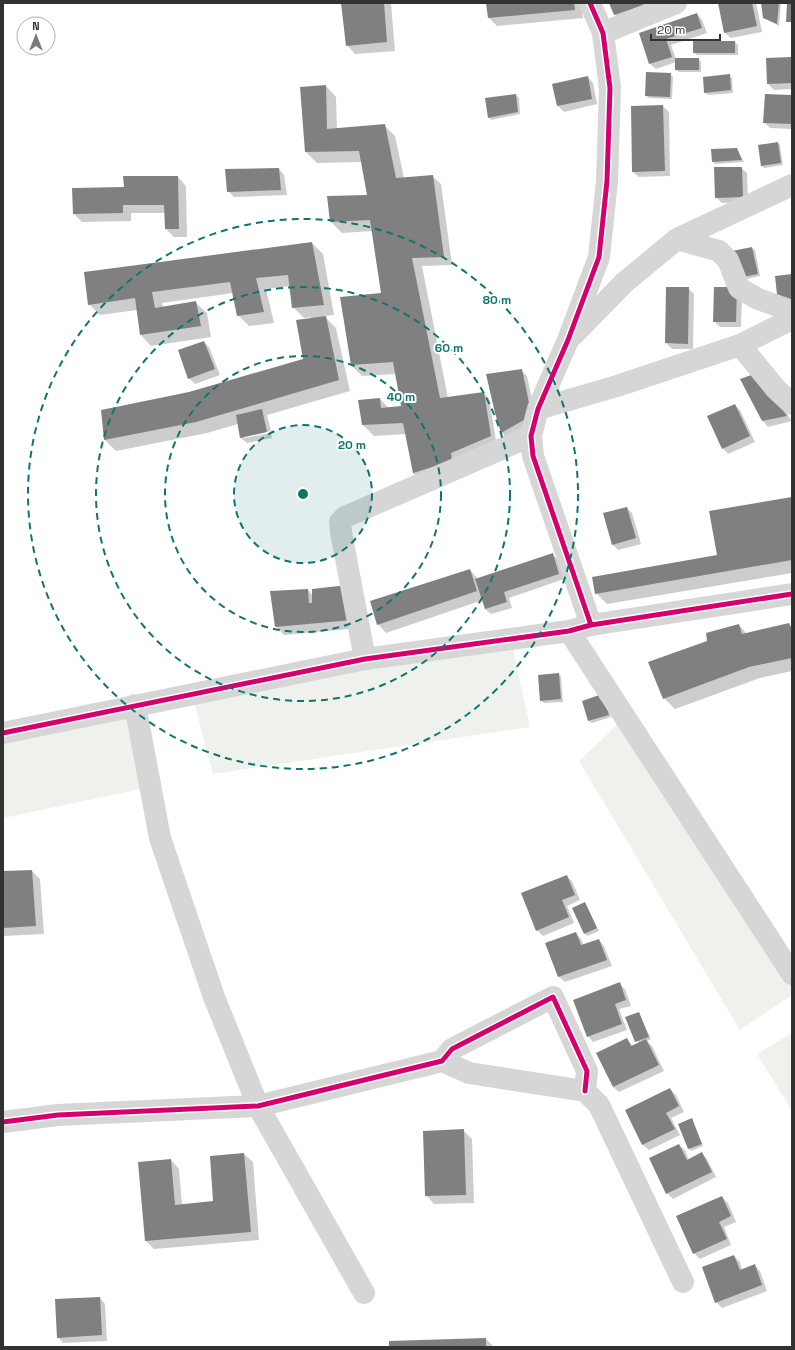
<svg xmlns="http://www.w3.org/2000/svg" width="795" height="1350" font-family="'Space Grotesk',sans-serif">
<rect width="100%" height="100%" fill="#fff"/>
<!-- green -->
<path fill="#eff2ec" d="M511 639 530 727 213 774 192 694Z
M135 705 151 787 3 818V733Z
M625 717 792 974V995L740 1030 579 761Z
M792 1033V1111L757 1054Z"/>
<!-- shadow -->
<path fill="#0003" d="M342 3H391L395 51 355 54 347 45Z
M487 3H581L583 18 497 26 489 18Z
M611 3H673L620 20 615 15Z
M719 3H756L762 32 731 38 725 33Z
M762 3H781L779 26 764 18Z
M697 14 702 20 707 33 671 45 676 59H699L701 62V72H679L676 70V62L656 69 650 64 640 34Z
M694 42H735L738 45V55H697L694 52Z
M792 58V89L774 90 768 84Z
M670 74 673 77 672 99 649 98 646 95Z
M729 76 732 78 733 93 708 95 705 92Z
M588 77 593 83 597 104 564 112 558 106 553 84Z
M326 86 336 97 337 129 384 125 395 136 404 178 432 176 441 184 452 265 422 266 448 398 484 393 489 398 496 441 424 484 413 473 406 434 374 436 363 425 380 399 389 408 402 407 396 374 362 376 351 365 341 298 382 294 373 231 342 233 331 222 368 196 362 162 317 163 306 152Z
M516 95 519 98 520 114 491 120 489 117Z
M792 96V129L770 128 765 123Z
M663 106 669 112 670 176 639 177 633 172 632 107Z
M778 143 780 145 783 165 764 168 761 165Z
M737 149 744 162 715 164 713 161Z
M741 168 747 173 748 202 722 203 716 197Z
M279 169 284 175 287 195 234 197 228 191Z
M178 177 186 186 187 237H174L166 229 165 213H131V221L82 222 74 214 125 188Z
M312 243 323 254 334 315 324 316 336 328 350 391 267 415 271 431 244 436V438L271 433 272 438 247 443 241 438 238 424 207 433 116 451 105 440 102 411 189 393 305 360 311 317 304 318 293 307 290 286 266 289 274 323 249 326 238 315 233 293 162 303 163 307 196 303 207 313 211 337 151 346 141 335 137 310 100 315 89 304Z
M752 248 755 250 760 276 742 280Z
M688 288 694 294 693 349H672L666 343Z
M742 294 741 327H720L714 321Z
M204 342 209 347 220 375 195 384 189 378Z
M521 370 527 376 534 409 529 425 507 438 502 433 496 413Z
M741 379 763 380 792 421 768 427 763 421Z
M735 405 740 410 755 442 728 454 723 448Z
M792 498V573L607 604 596 593 718 556Z
M627 508 632 513 641 544 618 550 612 544Z
M552 554 558 560 564 579 509 598 512 608 491 614 485 609 483 600 386 633 378 624 470 570 478 579Z
M308 590 313 596 360 628 284 635 276 626Z
M789 624 792 627V671L760 678 675 709 664 698 708 642 739 625 747 634Z
M559 674 561 677 563 702 544 703 541 700Z
M604 698 611 717 592 723 589 721Z
M32 871 40 879 44 934 3 936V872Z
M566 876 572 881 580 900 567 906 574 923 543 936 537 930Z
M585 903 599 931 587 936 585 933Z
M576 933 581 939 584 945 599 940 604 946 612 966 565 982 559 977 547 943Z
M619 984 625 989 631 1006 619 1009 627 1030 593 1042 588 1036Z
M639 1013 651 1039 647 1041 652 1046 664 1071 619 1092 613 1087 627 1039 633 1046 639 1044 627 1018Z
M670 1089 676 1095 684 1112 671 1118 680 1135 649 1150 643 1145 626 1111Z
M692 1120 703 1146 691 1151 689 1149Z
M463 1130 472 1139 474 1203 434 1204 426 1195Z
M679 1145 685 1150 689 1160 702 1154 707 1159 716 1177 673 1199 667 1193Z
M244 1154 253 1162 259 1240 154 1249 146 1241 171 1160 179 1169 182 1205 215 1202 211 1157Z
M722 1197 728 1203 736 1222 724 1227 731 1245 700 1259 694 1253Z
M734 1256 740 1262 742 1270 754 1265 760 1271 767 1291 722 1308 716 1302Z
M100 1298 105 1304 107 1341 63 1343 58 1337Z
M486 1339 494 1347H390Z"/>
<!-- building -->
<path fill="#808080" d="M341 3H384L387 42 346 46Z
M486 3H574L575 10 488 18Z
M609 3H650L614 15Z
M718 3H752L757 26 724 33Z
M761 3H779L777 24 763 18Z
M787 3H792V22H786Z
M697 13 702 28 666 39 672 57 649 64 639 33Z
M693 41H735V53H693Z
M792 57V83L767 84 766 58Z
M675 58H699V70H675Z
M646 72 671 73 670 97 645 96Z
M730 74 731 90 704 93 703 77Z
M588 76 592 99 557 106 552 84Z
M326 85 327 129 385 124 396 178 433 175 444 257 412 258 440 398 484 392 491 436 451 453 452 461 413 473 403 423 362 425 358 400 380 398 381 408 401 406 393 362 351 365 340 297 381 293 370 220 330 222 327 196 367 195 359 151 305 152 300 87Z
M516 94 518 112 488 118 485 98Z
M765 94 792 95V124L763 123Z
M663 105 665 171 632 172 631 106Z
M778 142 781 163 761 166 758 145Z
M737 148 742 160 712 162 711 149Z
M714 167H742L743 197 715 198Z
M279 168 281 190 227 192 225 169Z
M123 176H178L179 229H165L164 205H123V213L73 214 72 188 124 187Z
M312 242 324 305 292 308 288 275 256 278 264 312 237 316 230 282 152 292 155 308 196 301 201 326 140 335 135 298 88 305 84 272Z
M752 247 758 274 738 278 732 251Z
M792 274V303L778 304 775 276Z
M666 287H689L688 344 665 343Z
M714 287H737L736 322H713Z
M326 316 339 380 196 422 104 440 101 410 189 392 303 359 296 320Z
M204 341 215 369 188 379 178 350Z
M522 369 529 403 524 420 501 433 495 413 486 374Z
M757 373 787 416 762 421 740 379Z
M735 404 750 436 722 449 707 416Z
M262 409 267 432 240 438 236 415Z
M792 497V560L595 594 592 577 717 555 709 511Z
M627 507 636 538 612 545 603 513Z
M553 553 559 574 504 592 507 602 485 609 475 579Z
M470 569 477 591 377 625 370 601Z
M348 585 352 620 275 627 270 591 308 589 309 603H312V589Z
M789 623 792 630V658L749 667 663 699 648 662 707 641 706 633 739 624 742 634Z
M559 673 561 699 540 701 538 675Z
M602 694 609 715 588 721 582 701Z
M32 870 36 926 3 928V871Z
M567 875 575 895 562 900 569 917 536 931 521 893Z
M585 902 597 928 584 934 572 908Z
M576 932 581 945 599 939 607 960 558 977 545 943Z
M620 982 626 1000 615 1004 622 1024 587 1037 573 1000Z
M639 1012 649 1037 635 1042 625 1017Z
M627 1038 631 1046 646 1039 659 1065 613 1087 596 1053Z
M670 1088 679 1106 666 1113 675 1129 642 1145 625 1110Z
M692 1118 702 1144 688 1149 678 1124Z
M464 1129 466 1195 425 1196 423 1131Z
M679 1144 687 1160 702 1152 712 1172 666 1194 649 1158Z
M244 1153 251 1232 145 1241 138 1162 171 1159 175 1205 213 1201 210 1156Z
M722 1196 731 1216 719 1222 727 1239 693 1254 676 1216Z
M734 1255 740 1270 755 1264 762 1285 715 1303 702 1267Z
M100 1297 102 1335 57 1338 55 1299Z
M486 1338V1347H389V1341Z"/>
<g fill="none" stroke-linecap="round" stroke-linejoin="round">
<!-- minor -->
<path stroke="#d6d6d6" stroke-width="22" d="M590 3 603 33 610 88 607 181 599 257 568 340 538 409 531 436 533 456 591 625
M603 33 676 3
M677 239 719 251 728 260 739 288 758 299 792 311
M573 335 625 282 677 239 792 185
M740 345 776 389 792 404
M538 409 617 386 740 345 792 319
M569 631 792 974
M365 659 341 532 340 522 345 517 531 436
M135 705 160 838 214 997 258 1106 364 1293
M3 733 365 659 569 631 591 625 792 594
M442 1061 469 1073 585 1091 599 1105 683 1282
M3 1122 58 1115 258 1106 442 1061 452 1049 553 997 587 1071 585 1091"/>
<!-- cycleway casing -->
<g stroke="#fff" stroke-width="8">
<path id="cycleway" d="M590 3 603 33 610 88 607 181 599 257 568 340 538 409 531 436 533 456 591 625
M3 733 365 659 569 631 591 625 792 594
M3 1122 58 1115 258 1106 442 1061 452 1049 553 997 587 1071 585 1091"/>
</g>
<!-- cycleway -->
<use href="#cycleway" stroke="#d6006c" stroke-width="5"/>
</g>
<!-- distance rings -->
<circle cx="303" cy="494" r="69" fill="#0f766e" fill-opacity=".12"/>
<g fill="none" stroke="#0f766e" stroke-width="2" stroke-dasharray="7 5">
<circle cx="303" cy="494" r="69"/>
<circle cx="303" cy="494" r="138"/>
<circle cx="303" cy="494" r="207"/>
<circle cx="303" cy="494" r="275"/>
</g>
<circle cx="303" cy="494" r="6" fill="#0f766e" stroke="#fff" stroke-width="2"/>
<g font-size="12" text-anchor="middle" font-weight="bold" fill="#0f766e" stroke="#fff" stroke-width="4" stroke-linejoin="round" paint-order="stroke">
<text x="497" y="304">80 m</text>
<text x="449" y="352">60 m</text>
<text x="401" y="401">40 m</text>
<text x="352" y="449">20 m</text>
</g>
<!-- border -->
<rect width="795" height="1350" fill="none" stroke="#323232" stroke-width="8"/>
<!-- north arrow -->
<g transform="translate(36 36)"><circle r="19" fill="#ffffff" stroke="#adadad"/>
<path d="M0-3L7 15L0 10L-7 15Z" fill="#7a7a7a"/>
<text y="-6" font-size="11" font-weight="bold" text-anchor="middle" fill="#323232">N</text>
</g>
<!-- scale -->
<path d="M651 34v6h69v-6" fill="none" stroke="#323232" stroke-width="2"/>
<text x="657" y="34" font-size="12" fill="#323232" stroke="#ffffff" stroke-width="3" paint-order="stroke">20 m</text>
</svg>
